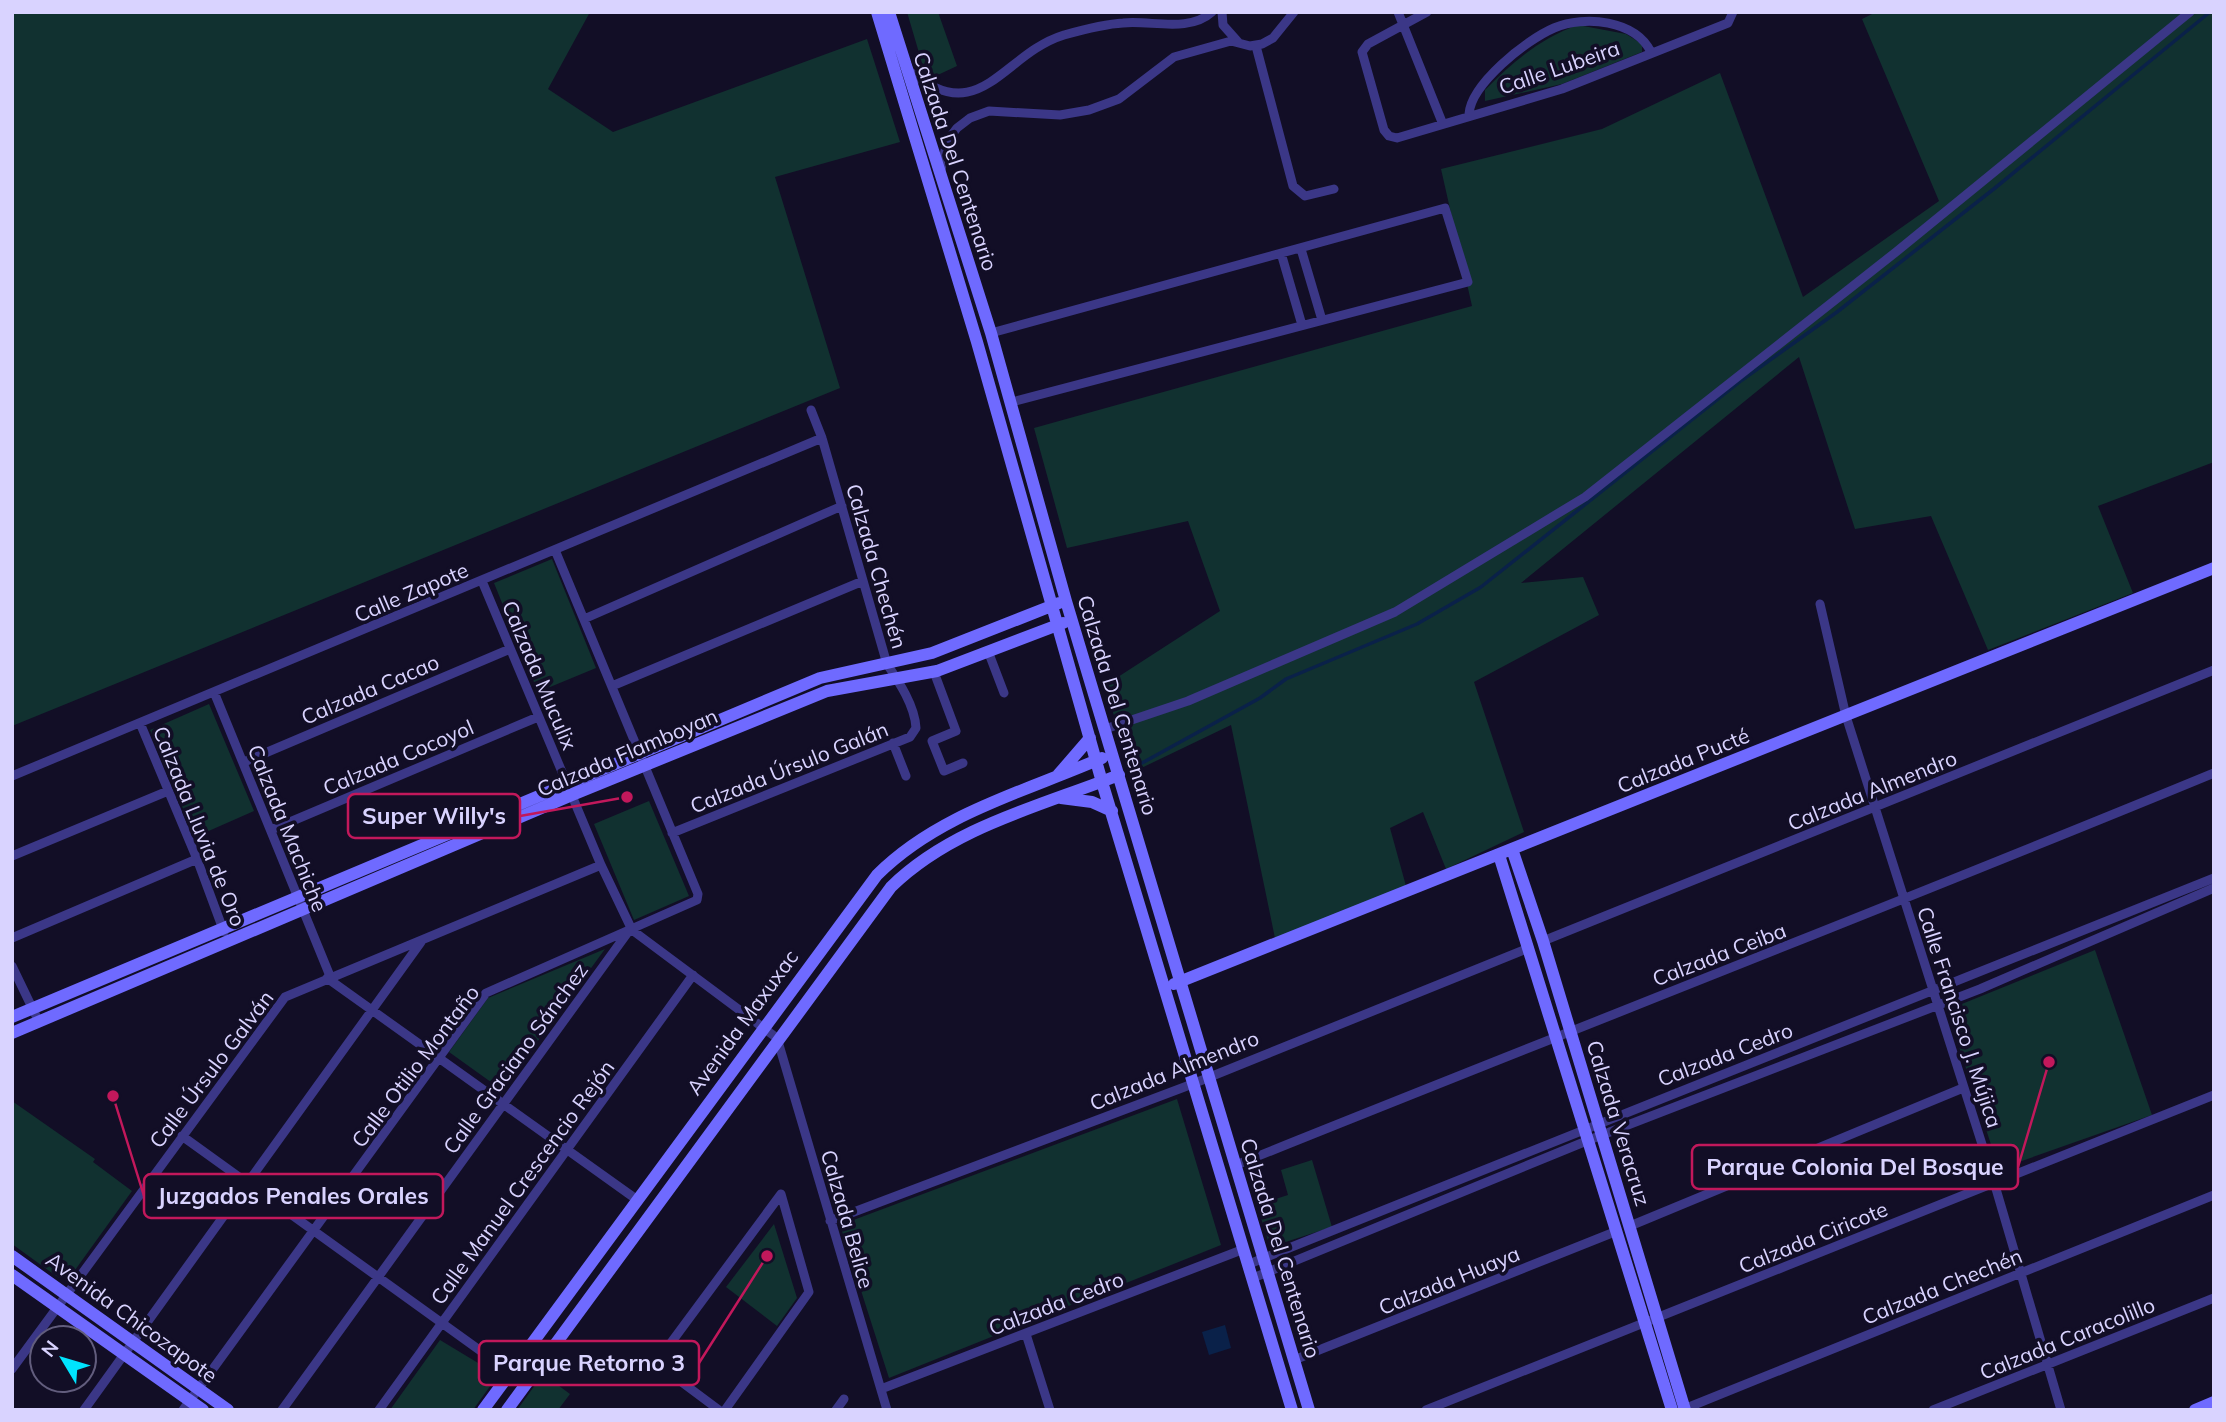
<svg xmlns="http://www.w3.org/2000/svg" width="2226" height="1422" font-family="Mulish,sans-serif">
<rect width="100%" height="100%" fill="#120e26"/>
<!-- green -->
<path fill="#113130" d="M12 12H590L548 89 613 132 867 39 900 142 775 177 840 388 12 726Z
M907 12H938L957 66 927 80Z
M1876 12H2214V462L2098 506 2133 593 1988 650 1931 516 1855 529 1799 357 1521 583 1583 577 1599 615 1474 682 1524 832 1446 869 1423 812 1390 828 1406 886 1276 943 1231 725 1133 772 1104 686 1220 611 1188 521 1067 548 1034 428 1472 306 1441 169 1602 129 1720 73 1803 297 1939 201 1862 19Z
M1578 25 1626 34 1642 44V52L1562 84 1485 101V90C1512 62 1541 38 1578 25Z
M552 559 596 668 538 692 494 583Z
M209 704 254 811 195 837 150 730Z
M649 801 689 896 634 920 594 824Z
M605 949 502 1090 449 1052 488 998Z
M2095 950 2152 1115 1999 1169 1947 1010Z
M1177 1099 1221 1245 889 1378 840 1225Z
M12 1101 95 1159 93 1162 132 1191 70 1277 59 1278 12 1244Z
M1312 1160 1332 1227 1270 1247 1257 1205 1288 1195 1281 1170Z
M774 1224 797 1298 777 1326 726 1287Z
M440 1340 498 1375 473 1410H390Z
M543 1374 570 1394 558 1410H517Z"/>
<!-- water -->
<path fill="#0a2149" d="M1225 1325 1231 1348 1209 1355 1202 1332Z"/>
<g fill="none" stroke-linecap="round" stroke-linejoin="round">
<!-- stream -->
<path stroke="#0a2149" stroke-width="3.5" d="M1142 763 1260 698 1286 679 1417 624 1481 587 1742 380 1837 312 1995 188 2210 12"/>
<!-- street -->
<path stroke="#3b3787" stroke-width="9" d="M1222 12 1223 25 1239 43
M1398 12 1442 122
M1427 12 1368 44 1362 52 1384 130 1389 136 1397 138 1562 89 1728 23 1733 12
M1256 46 1293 186 1305 196 1334 189
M909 71C981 130 1002 54 1064 35 1082 30 1104 24 1123 23 1151 20 1189 33 1212 12
M1469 114C1471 84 1526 40 1554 28 1585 15 1635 20 1651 52
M941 170 947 141 957 128 970 118 989 111 1060 115 1089 110 1119 99 1174 57 1231 41 1250 46 1262 44 1273 38 1294 12
M1301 249 1322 320
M1281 253 1302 325
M991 333 1445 208 1468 282 1012 402
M482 581 601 865 632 930 777 1038 887 1410
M1820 604 1846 716 1994 1182 2061 1410
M584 619 842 506
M988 651 1004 693
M934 672 956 731 932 741 944 771 963 763
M612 686 863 581
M214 692 330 976
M140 723 197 859 224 932
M1105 729 1188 701 1395 612 1585 497 1896 252 2190 12
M893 743 906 776
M244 762 510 649
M12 776 822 438
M271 830 538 717
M672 833 910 737 916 728C915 706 899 682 887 664L822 438 811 410
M12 856 168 791
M12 938 197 859
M1543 941 2214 670
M12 966 39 1022
M327 978 636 1199
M182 1136 510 1372
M1236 1165C1561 1034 1889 907 2214 773
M830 1221 1195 1083 1529 948
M1630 1226 1963 1088
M1249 1264 2214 878
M1253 1278 1589 1140 1980 989 2214 888
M1026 1334 1050 1410
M1294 1360 1617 1231
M12 1369 285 997 601 865
M881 1389 1244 1249
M1684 1409 2214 1195
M84 1410 421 942
M183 1410 486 993 697 900 698 894 555 550
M282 1410 628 932
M379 1410 693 975
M719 1410 656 1363 781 1194
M725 1410 809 1292 781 1194
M836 1410 844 1399
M1426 1410 2214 1095
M1933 1410 2214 1298"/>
<!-- secondary -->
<path stroke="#6f6aff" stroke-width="12" d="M877 12 977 342 1102 782 1292 1410
M889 12 991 333 1066 601 1309 1410
M1058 775 1090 738
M1061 798 1092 802 1112 811
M1512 849 1543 941 1685 1410
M1499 855 1672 1410
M1174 984 2214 568
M12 1017 820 678 932 653 1059 603
M12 1033 572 795 827 691 937 671 1063 623
M12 1256 228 1410
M12 1275 203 1410
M483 1410 877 875C938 814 1024 792 1102 758
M507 1410 891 887C952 827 1041 806 1119 775
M2195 1410 2214 1402"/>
</g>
<g text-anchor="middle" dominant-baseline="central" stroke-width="7" stroke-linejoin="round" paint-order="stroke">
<!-- street labels -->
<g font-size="21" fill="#d9d3ff" stroke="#120e26">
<text transform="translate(1559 67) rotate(-19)">Calle Lubeira</text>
<text transform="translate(956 161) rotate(72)">Calzada Del Centenario</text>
<text transform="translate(877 566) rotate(74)">Calzada Chechén</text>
<text transform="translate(411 592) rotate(-23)">Calle Zapote</text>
<text transform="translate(540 675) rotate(67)">Calzada Muculix</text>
<text transform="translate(370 689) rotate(-23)">Calzada Cacao</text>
<text transform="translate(1118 705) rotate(73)">Calzada Del Centenario</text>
<text transform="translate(627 752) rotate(-23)">Calzada Flamboyan</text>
<text transform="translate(398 757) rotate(-23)">Calzada Cocoyol</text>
<text transform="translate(1683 760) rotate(-22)">Calzada Pucté</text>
<text transform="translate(789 767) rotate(-22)">Calzada Úrsulo Galán</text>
<text transform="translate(1872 790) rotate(-22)">Calzada Almendro</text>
<text transform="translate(200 826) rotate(68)">Calzada Lluvia de Oro</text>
<text transform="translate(288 828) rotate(68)">Calzada Machiche</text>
<text transform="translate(1719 954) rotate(-21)">Calzada Ceiba</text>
<text transform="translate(1960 1017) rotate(72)">Calle Francisco J. Mújica</text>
<text transform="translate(742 1022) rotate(-54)">Avenida Maxuxac</text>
<text transform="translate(1725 1054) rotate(-21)">Calzada Cedro</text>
<text transform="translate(515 1058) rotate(-54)">Calle Graciano Sánchez</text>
<text transform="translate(415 1066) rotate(-53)">Calle Otilio Montaño</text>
<text transform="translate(211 1069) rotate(-53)">Calle Úrsulo Galván</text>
<text transform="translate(1174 1070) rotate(-22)">Calzada Almendro</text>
<text transform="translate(1619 1123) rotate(73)">Calzada Veracruz</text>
<text transform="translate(522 1182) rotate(-54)">Calle Manuel Crescencio Rejón</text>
<text transform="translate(848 1219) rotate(74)">Calzada Belice</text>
<text transform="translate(1813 1237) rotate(-22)">Calzada Ciricote</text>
<text transform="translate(1281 1248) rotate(73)">Calzada Del Centenario</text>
<text transform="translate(1449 1280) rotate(-22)">Calzada Huaya</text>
<text transform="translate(1942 1286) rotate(-22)">Calzada Chechén</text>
<text transform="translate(1056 1303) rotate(-21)">Calzada Cedro</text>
<text transform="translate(132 1317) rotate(36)">Avenida Chicozapote</text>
<text transform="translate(2067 1338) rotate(-22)">Calzada Caracolillo</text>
</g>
</g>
<!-- callouts -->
<path fill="none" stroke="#c2185b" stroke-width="2.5" d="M627 797L520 816M2049 1062L2018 1167M113 1096L144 1196M767 1256L699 1363"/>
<g fill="#c2185b" stroke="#120e26" stroke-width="2.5">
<circle cx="627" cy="797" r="7"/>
<circle cx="2049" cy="1062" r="7"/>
<circle cx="113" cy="1096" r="7"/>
<circle cx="767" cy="1256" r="7"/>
</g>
<g fill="#120e26" stroke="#c2185b" stroke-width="2.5">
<rect x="348" y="794" width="172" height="44" rx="7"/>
<rect x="1692" y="1145" width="326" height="44" rx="7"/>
<rect x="144" y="1174" width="299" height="44" rx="7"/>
<rect x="479" y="1341" width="220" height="44" rx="7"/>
</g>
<g font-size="23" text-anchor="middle" font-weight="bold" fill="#d9d3ff">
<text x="434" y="824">Super Willy's</text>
<text x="1855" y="1175">Parque Colonia Del Bosque</text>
<text x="293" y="1204">Juzgados Penales Orales</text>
<text x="589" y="1371">Parque Retorno 3</text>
</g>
<!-- border -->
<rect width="2226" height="1422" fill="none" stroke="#d9d3ff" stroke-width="28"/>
<!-- north arrow -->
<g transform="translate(63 1359) rotate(308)"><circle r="33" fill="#120e26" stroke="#625d7d" stroke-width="2"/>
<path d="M0-5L12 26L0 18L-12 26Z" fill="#00e4fe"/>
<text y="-10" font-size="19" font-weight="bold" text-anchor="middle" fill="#d9d3ff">N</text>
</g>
</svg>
